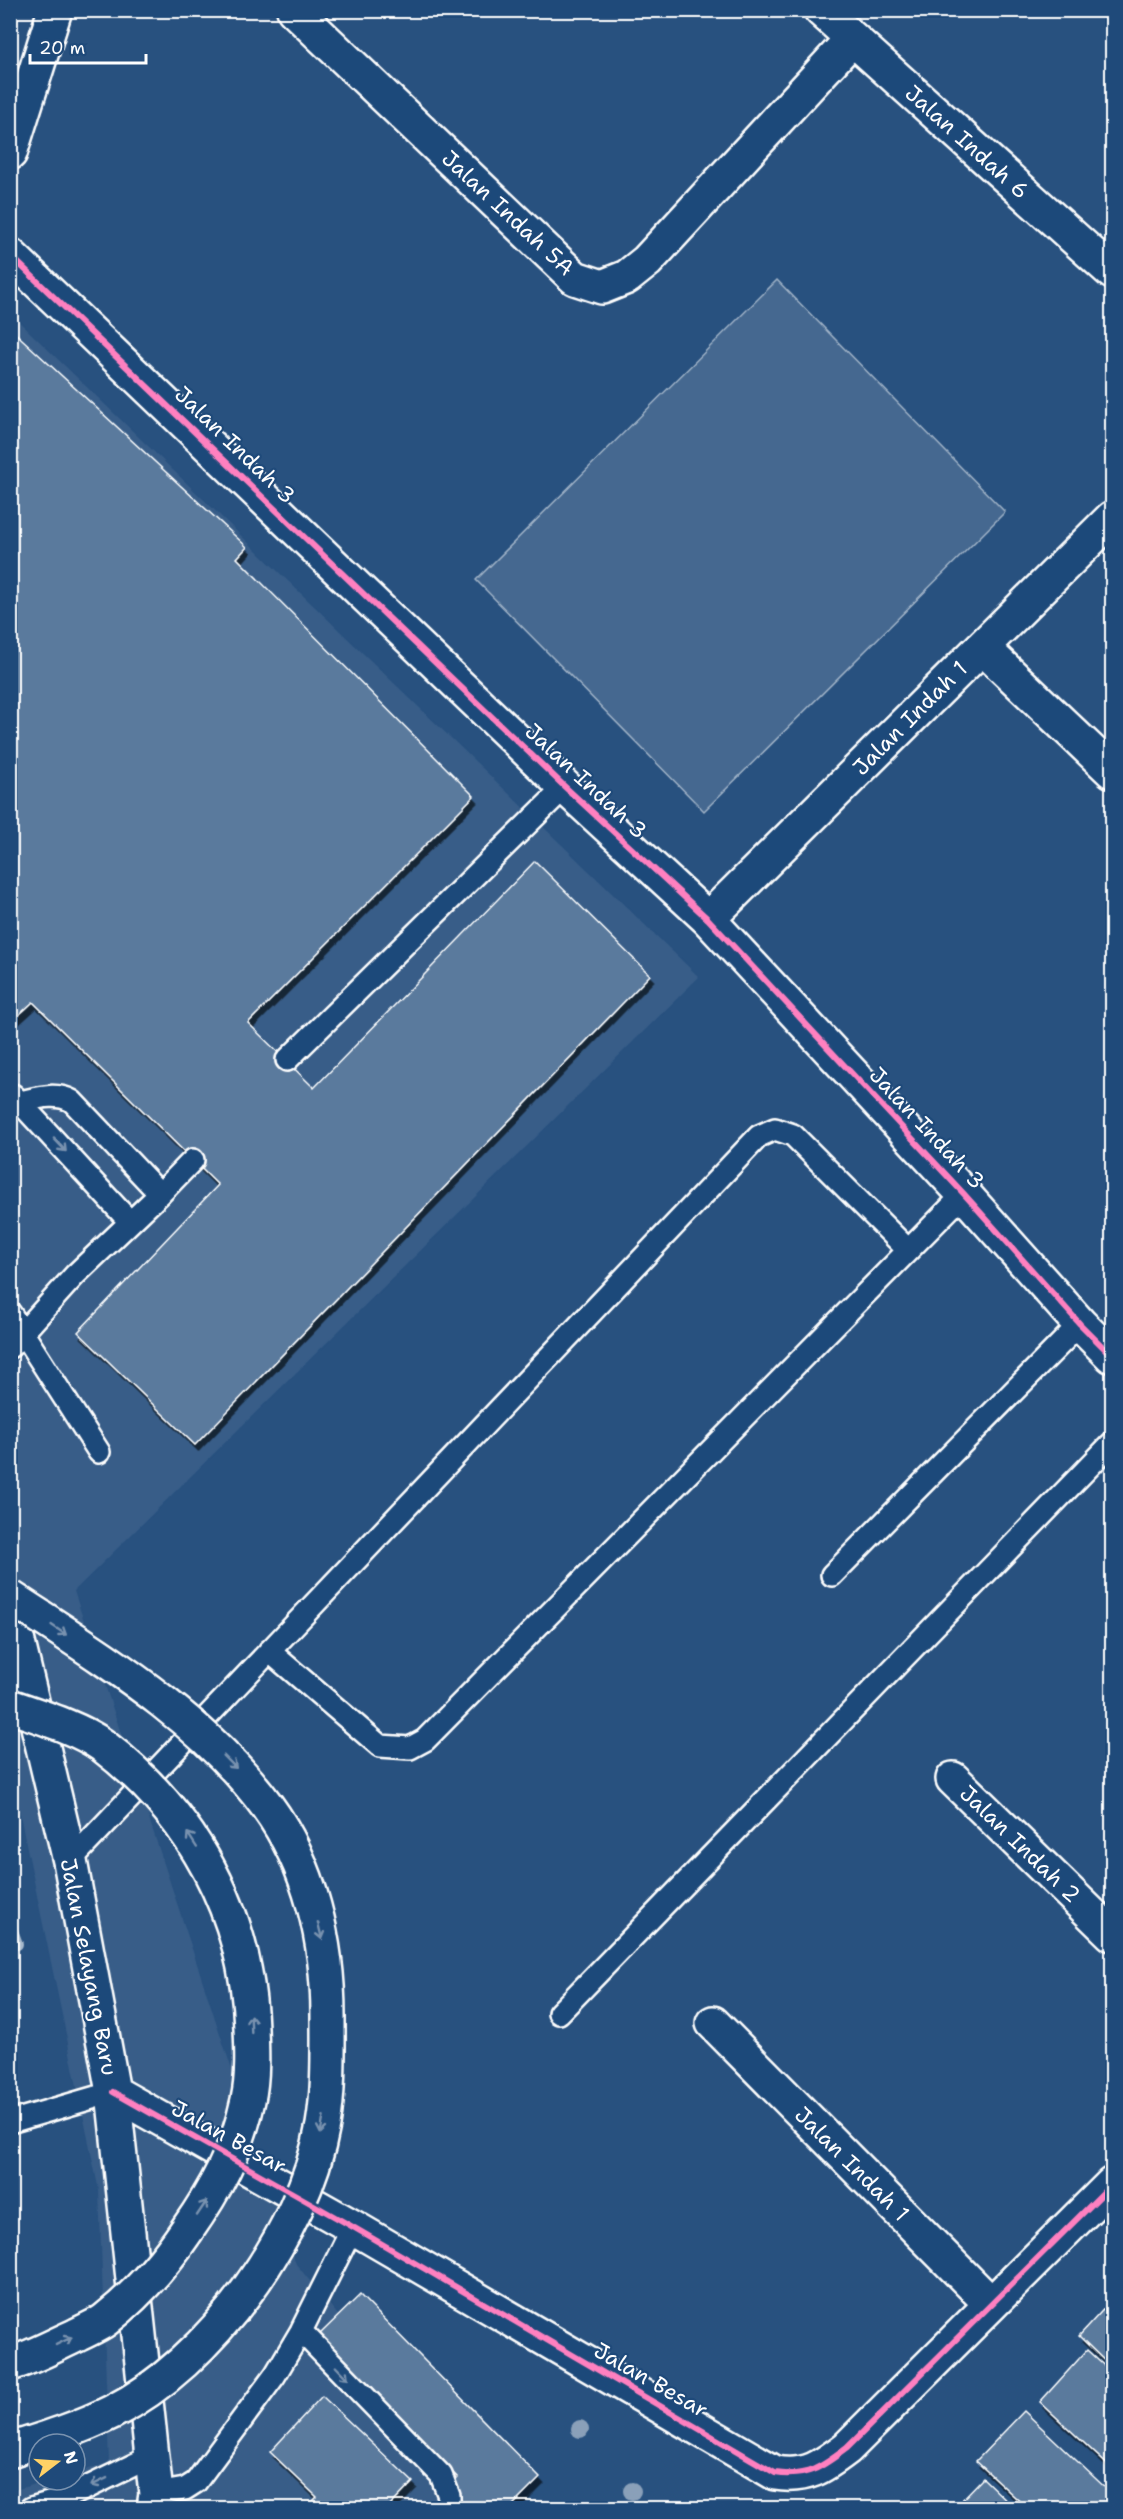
<svg xmlns="http://www.w3.org/2000/svg" width="1123" height="2519" font-family="'Shantell Sans',sans-serif">
<defs>
<filter id="shadow"><feDropShadow dx="3.5" dy="6" stdDeviation="0" flood-color="#0009"/></filter>
</defs>
<rect width="100%" height="100%" fill="#28517f"/>
<filter id="ink" filterUnits="userSpaceOnUse"><feTurbulence type="fractalNoise" baseFrequency=".0167" numOctaves="2"/><feDisplacementMap in="SourceGraphic" scale="12" xChannelSelector="R" yChannelSelector="G"/><feConvolveMatrix kernelMatrix="1 2 1 2 8 2 1 2 1" color-interpolation-filters="sRGB"/></filter>
<g filter="url(#ink)">
<!-- built -->
<path fill="#375d88" d="M10 313 699 977 74 1591 296 2264 497 2508H11V2491L50 2480H75V2473L109 2463 99 2191 10 1767Z"/>
<!-- green -->
<path fill="#446890" stroke="#a2b4c8" stroke-width="1.5" d="M777 280 1005 512 704 811 476 580Z"/>
<g fill="none" stroke-linecap="round" stroke-linejoin="round">
<!-- stream -->
<path stroke="#aabbcd" stroke-width="12" d="M10 1925 17 1944"/>
</g>
<!-- building -->
<path fill="#5a7a9d" stroke="#fff" stroke-width="1.5" filter="url(#shadow)" d="M10 328 247 547 237 558 474 796 248 1023 314 1088 535 861 650 975 195 1445 78 1332 218 1185 33 1002 10 1023Z
M360 2295 540 2478 510 2508H468L448 2488 458 2478 319 2335Z
M1112 2300V2368L1079 2336Z
M1087 2350 1112 2373V2469L1040 2402Z
M322 2396 413 2482 388 2508H306L317 2497 270 2452Z
M1024 2411 1112 2494 1102 2508H1027L976 2461Z
M983 2478 1014 2508H954Z"/>
<g fill="none" stroke-linecap="round" stroke-linejoin="round">
<!-- lane casing -->
<g stroke="#fff" stroke-width="26">
<path id="lane" d="M287 1060 565 787
M13 1095 130 1222
M20 1102C38 1098 55 1092 72 1101L160 1194
M10 1313 99 1452
M10 1347 75 1275 160 1194 193 1160
M832 1575 1080 1324
M269 1651 380 1746 410 1748 425 1740 964 1194
M70 1861 759 1136 775 1129 793 1135 908 1250
M559 2013 1112 1443
M10 2122 113 2092
M301 2331 441 2475 449 2496V2508
M156 2494 185 2489 196 2482 275 2375 301 2331 353 2227
M31 2508 66 2498 152 2456"/>
</g>
<!-- street casing -->
<g stroke="#fff" stroke-width="38">
<path id="street" d="M294 10 575 278 602 287 627 277 647 261 852 39
M821 10 1112 272
M10 153 55 10
M10 255 565 787 708 919 964 1194 1080 1324 1112 1356
M982 647 1112 771
M708 919 1112 518
M953 1779 1112 1934
M713 2023 991 2304"/>
</g>
<!-- secondary casing -->
<g stroke="#fff" stroke-width="38">
<path id="secondary" d="M10 1609 70 1861 113 2092 156 2494 154 2508
M113 2092 353 2227 775 2473C807 2478 822 2467 847 2448L1112 2184"/>
</g>
<!-- lane -->
<use href="#lane" stroke="#1f4a7a" stroke-width="21"/>
<!-- street -->
<use href="#street" stroke="#1f4a7a" stroke-width="33"/>
<!-- secondary -->
<use href="#secondary" stroke="#1f4a7a" stroke-width="33"/>
<!-- highway-bridge casing -->
<g stroke="#fff" stroke-width="38" stroke-linecap="butt">
<path id="highway-bridge" d="M10 1597C101 1657 202 1717 267 1806 311 1866 328 1943 328 2016 328 2052 329 2090 323 2125 304 2233 210 2363 112 2412 80 2428 45 2439 10 2450
M10 1706C38 1716 79 1728 102 1745 193 1814 247 1914 251 2028 252 2051 253 2077 248 2100 238 2149 215 2190 187 2230 164 2264 137 2295 105 2320 97 2326 86 2330 77 2335 55 2345 34 2357 10 2364"/>
</g>
<!-- highway-bridge -->
<use href="#highway-bridge" stroke="#1f4a7a" stroke-width="33"/>
<!-- cycleway casing -->
<g stroke="#1f4a7a" stroke-width="10">
<path id="cycleway" d="M10 255 565 787 708 919 964 1194 1080 1324 1112 1356
M113 2092 353 2227 775 2473C807 2478 822 2467 847 2448L1112 2184"/>
</g>
<!-- cycleway -->
<use href="#cycleway" stroke="#ff80c0" stroke-width="6"/>
</g>
<!-- trees -->
<g fill="#8aa0b9">
<circle cx="580" cy="2429" r="9"/>
<circle cx="632" cy="2491" r="9"/>
</g>
<!-- one-way arrows -->
<defs><path id="oneway-shaft" d="M-6 0H5M1.5-3L5.5 0L1.5 3" fill="none" stroke-width="1.6" stroke-linecap="round" stroke-linejoin="round" transform="scale(1.5)"/></defs>
<g stroke="#7992af">
<use href="#oneway-shaft" transform="translate(60 1145) rotate(47)"/>
<use href="#oneway-shaft" transform="translate(59 1630) rotate(34)"/>
<use href="#oneway-shaft" transform="translate(230 1762) rotate(45)"/>
<use href="#oneway-shaft" transform="translate(192 1840) rotate(-123)"/>
<use href="#oneway-shaft" transform="translate(320 1931) rotate(76)"/>
<use href="#oneway-shaft" transform="translate(251 2024) rotate(-92)"/>
<use href="#oneway-shaft" transform="translate(322 2125) rotate(100)"/>
<use href="#oneway-shaft" transform="translate(202 2208) rotate(-56)"/>
<use href="#oneway-shaft" transform="translate(64 2341) rotate(-26)"/>
<use href="#oneway-shaft" transform="translate(342 2373) rotate(46)"/>
<use href="#oneway-shaft" transform="translate(99 2482) rotate(154)"/>
</g>
</g>
<g text-anchor="middle" dominant-baseline="central" stroke-width="4.5" stroke-linejoin="round" paint-order="stroke">
<!-- street labels -->
<g font-size="22" fill="#fff" stroke="#1f4a7a">
<text transform="translate(967 142) rotate(42)">Jalan Indah 6</text>
<text transform="translate(508 213) rotate(43)">Jalan Indah 5A</text>
<text transform="translate(235 445) rotate(44)">Jalan Indah 3</text>
<text transform="translate(910 718) rotate(-45)">Jalan Indah 1</text>
<text transform="translate(586 781) rotate(43)">Jalan Indah 3</text>
<text transform="translate(927 1128) rotate(47)">Jalan Indah 3</text>
<text transform="translate(1020 1844) rotate(44)">Jalan Indah 2</text>
<text transform="translate(89 1967) rotate(79)">Jalan Selayang Baru</text>
<text transform="translate(229 2137) rotate(29)">Jalan Besar</text>
<text transform="translate(852 2164) rotate(45)">Jalan Indah 1</text>
<text transform="translate(651 2380) rotate(30)">Jalan Besar</text>
</g>
</g>
<!-- margin -->
<rect width="1123" height="2519" fill="none" stroke="#1f4a7a" stroke-width="36"/>
<rect x="18" y="18" width="1087" height="2483" fill="none" stroke="#fff" stroke-width="2" filter="url(#ink)"/>
<!-- north arrow -->
<g transform="translate(57 2462) rotate(73)"><circle r="28" fill="#1f4a7a" stroke="#7992af" stroke-width="1.5"/>
<path d="M0-4.5L10 22L0 15L-10 22Z" fill="#ffd166"/>
<text y="-9" font-size="16" font-weight="bold" text-anchor="middle" fill="#ffffff">N</text>
</g>
<!-- scale -->
<path d="M30 54v9h116v-9" fill="none" stroke="#ffffff" stroke-width="3"/>
<text x="39" y="54" font-size="18" fill="#ffffff" stroke="#1f4a7a" stroke-width="4.5" paint-order="stroke">20 m</text>
</svg>
